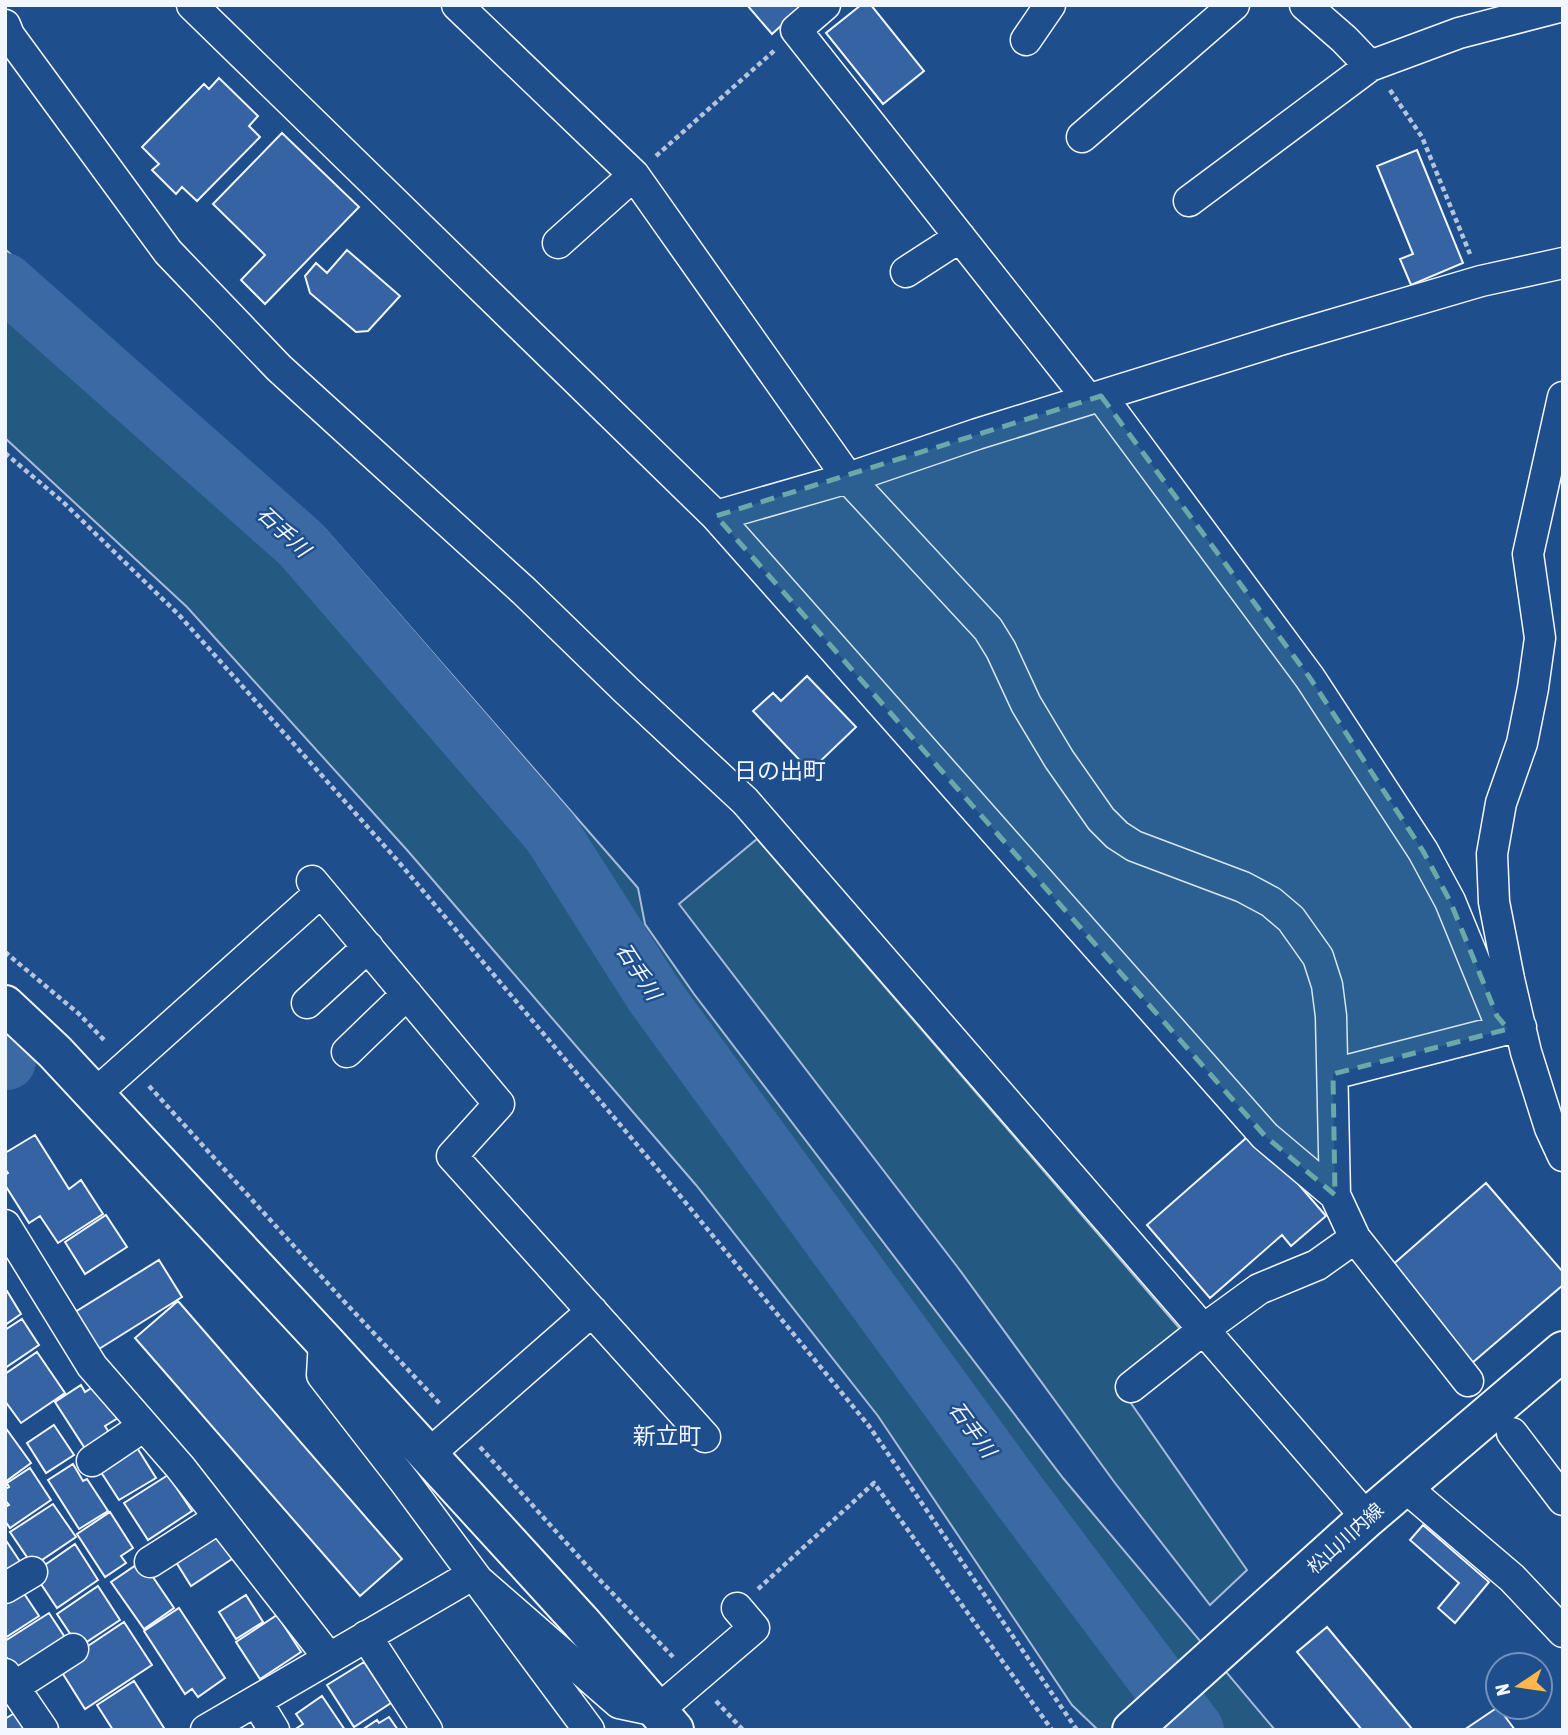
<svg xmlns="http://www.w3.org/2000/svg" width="1568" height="1735" font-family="'Asap Condensed','Noto Sans JP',sans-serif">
<rect width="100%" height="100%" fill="#1f4e8c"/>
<!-- green -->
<path fill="#245a82" stroke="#a8bbd7" stroke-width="2" d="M5 249 101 336 324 528 638 888 645 924 694 994 1063 1478 1275 1730H1098L1072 1705 878 1416 696 1185 407 850 187 607 5 438Z
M757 839 1187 1337 1119 1386 1247 1570 1210 1605 1115 1483 959 1269 679 904Z"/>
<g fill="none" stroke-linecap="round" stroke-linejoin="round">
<!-- river -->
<path stroke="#3b69a3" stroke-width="58" d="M5 282 301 544 551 833 654 995 1012 1486 1195 1730
M5 1059 7 1061"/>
</g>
<!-- building -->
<path fill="#3563a3" stroke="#f2f6ff" stroke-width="2" d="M747 5H804L772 34Z
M861 5H871L924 71 883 104 826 33Z
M219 78 258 116 249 126 260 137 197 201 182 187 176 194 152 170 159 164 142 147 204 84 209 89Z
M282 133 359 207 265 304 241 280 265 255 213 204Z
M1417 150 1463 263 1411 285 1400 259 1413 254 1377 166Z
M347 250 400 296 368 331 356 332 310 293 305 276 316 263 327 273Z
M807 676 856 727 810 771 753 711 773 693 781 701Z
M1253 1132 1326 1216 1291 1246 1282 1235 1210 1298 1147 1225Z
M35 1135 69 1189 81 1180 103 1214 58 1243 40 1216 29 1223 5 1185V1175L8 1173 5 1169V1153Z
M1486 1183 1563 1272V1285L1472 1363 1390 1267Z
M106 1215 127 1247 85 1274 65 1242Z
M159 1260 182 1297 99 1349 75 1312Z
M7 1291 21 1314 5 1325V1292Z
M178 1301 402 1559 360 1596 135 1338Z
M22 1319 39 1345 5 1368V1330Z
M37 1352 65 1393 21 1423 5 1401V1374Z
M81 1385 85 1392 96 1385 118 1418 105 1426 110 1434 86 1450 55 1402Z
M54 1425 74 1455 46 1473 27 1443Z
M5 1427 31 1463 5 1482Z
M136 1446 156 1478 119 1500 99 1469Z
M73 1464 83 1481 87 1479 108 1511 79 1529 48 1480Z
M30 1468 51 1500 10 1528 5 1521V1507L9 1505 5 1500V1489L9 1487 7 1483Z
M168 1475 192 1511 148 1540 124 1503Z
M53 1504 76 1537 33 1566 10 1532Z
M110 1512 133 1548 121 1556 126 1563 105 1577 77 1534Z
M1423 1525 1489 1582 1455 1623 1438 1608 1459 1583 1410 1540Z
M217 1535 232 1559 191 1586 176 1562Z
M5 1539 21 1563 5 1574Z
M75 1544 98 1580 57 1608 37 1578 39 1569Z
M142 1561 174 1608 144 1629 111 1582Z
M19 1586 39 1616 5 1638V1594Z
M98 1586 120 1620 79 1647 57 1614Z
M246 1595 263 1622 236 1639 219 1612Z
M179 1608 225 1678 198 1697 192 1689 185 1694 144 1631Z
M49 1613 70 1645 20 1678 5 1655V1641Z
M277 1615 301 1652 260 1679 236 1642Z
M124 1622 152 1665 85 1709 58 1666Z
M1327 1627 1413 1730H1362L1297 1652Z
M364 1662 391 1703 354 1727 327 1685Z
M134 1681 164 1728 161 1730H113L97 1705Z
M322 1696 345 1730H294L303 1724 296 1714Z
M1498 1707 1515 1730H1464Z
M16 1712 28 1730H5V1719Z
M389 1717 398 1730H362L377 1720 379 1723Z"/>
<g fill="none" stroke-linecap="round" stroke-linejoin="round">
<!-- street casing -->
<g stroke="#f2f6ff" stroke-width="33">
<path id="street" d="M192 5 716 516 1265 1136 1335 1195 1355 1238 1468 1381
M457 5 634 175 848 478 988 629 1001 650 1026 704 1059 759 1101 819 1117 835 1134 846 1243 887 1271 902 1291 919 1318 957 1327 985 1331 1016 1335 1195
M825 5 796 30 1088 399
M1305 5 1344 39 1370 66
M5 25 9 35 168 252 279 368 524 591 626 690 745 801 1367 1518
M1026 40 1050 5
M1082 137 1234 5
M1189 201 1370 66 1459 33 1563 6
M558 243 634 175
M906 272 960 237
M1101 396 1310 678 1423 851 1450 901 1497 1016 1508 1029 1521 1027
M1563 397 1528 554 1540 638 1533 688 1522 743 1501 803 1492 854 1494 902 1509 979 1526 1052 1550 1128 1563 1156
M716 516 848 478 977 434 1280 340 1481 281 1563 263
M312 881 499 1104 452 1156 705 1437
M307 1003 368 947
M347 1052 407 994
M1333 1074 1508 1029
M94 1095 321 892
M5 1225 92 1366 180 1467 329 1658
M324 1341 322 1375 405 1482 589 1730
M1131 1387 1204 1329 1259 1289 1317 1265 1355 1238
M1512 1433 1563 1500
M428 1455 592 1311
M92 1461 144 1426
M1404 1486 1512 1578 1563 1632
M150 1562 219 1518
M5 1588 32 1572
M366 1636 427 1730
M5 1674 43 1730
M14 1687 73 1649
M257 1702 274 1730
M206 1730 472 1575 619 1703 657 1711 754 1628 737 1608"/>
</g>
<!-- secondary casing -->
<g stroke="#f2f6ff" stroke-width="42">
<path id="secondary" d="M5 1005 55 1052 324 1341 581 1622 674 1730
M1132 1730 1367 1518 1563 1351"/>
</g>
<!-- path -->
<path stroke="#b3c4dc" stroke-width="4.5" stroke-dasharray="5 3.5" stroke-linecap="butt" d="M1390 90 1422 137 1470 254
M656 156 775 50
M5 453 63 502 179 615 397 860 681 1197 869 1426 1077 1730
M5 952 79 1014 106 1042
M149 1086 340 1297 441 1405
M480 1447 597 1577 673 1657
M758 1589 874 1483 1052 1730
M716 1701 743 1730"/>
<!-- street -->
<use href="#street" stroke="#1f4e8c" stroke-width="30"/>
<!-- secondary -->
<use href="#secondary" stroke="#1f4e8c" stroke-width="38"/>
</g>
<!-- marked area -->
<path fill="#6aa9a8" fill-opacity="0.2" stroke="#6aa9a8" stroke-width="5" stroke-dasharray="14 9" stroke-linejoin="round" d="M1101 396 1310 678 1423 851 1450 901 1497 1016 1508 1029 1333 1074 1335 1195 1265 1136 716 516Z"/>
<g text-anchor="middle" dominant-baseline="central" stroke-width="5" stroke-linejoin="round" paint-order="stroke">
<!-- street labels -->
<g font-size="19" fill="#f2f6ff" stroke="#1f4e8c">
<text transform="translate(1345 1538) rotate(-42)">松山川内線</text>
</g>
<!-- water labels -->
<g font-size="21" font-style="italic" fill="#f2f6ff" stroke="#1f4e8c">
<text transform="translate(284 531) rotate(43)">石手川</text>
<text transform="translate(639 971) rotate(57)">石手川</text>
<text transform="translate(973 1429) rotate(54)">石手川</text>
</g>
<!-- quarter labels -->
<g font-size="23" fill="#f2f6ff" stroke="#1f4e8c">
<text x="780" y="771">日の出町</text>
<text x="667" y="1436">新立町</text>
</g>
</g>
<!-- border -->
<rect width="1568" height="1735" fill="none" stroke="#f2f6ff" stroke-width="14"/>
<!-- north arrow -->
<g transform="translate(1519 1686) rotate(257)"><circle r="33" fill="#1f4e8c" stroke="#7391ba" stroke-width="2"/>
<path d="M0-5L12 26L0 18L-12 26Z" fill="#ffb74d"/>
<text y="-10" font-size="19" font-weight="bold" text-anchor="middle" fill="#f2f6ff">N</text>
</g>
</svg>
